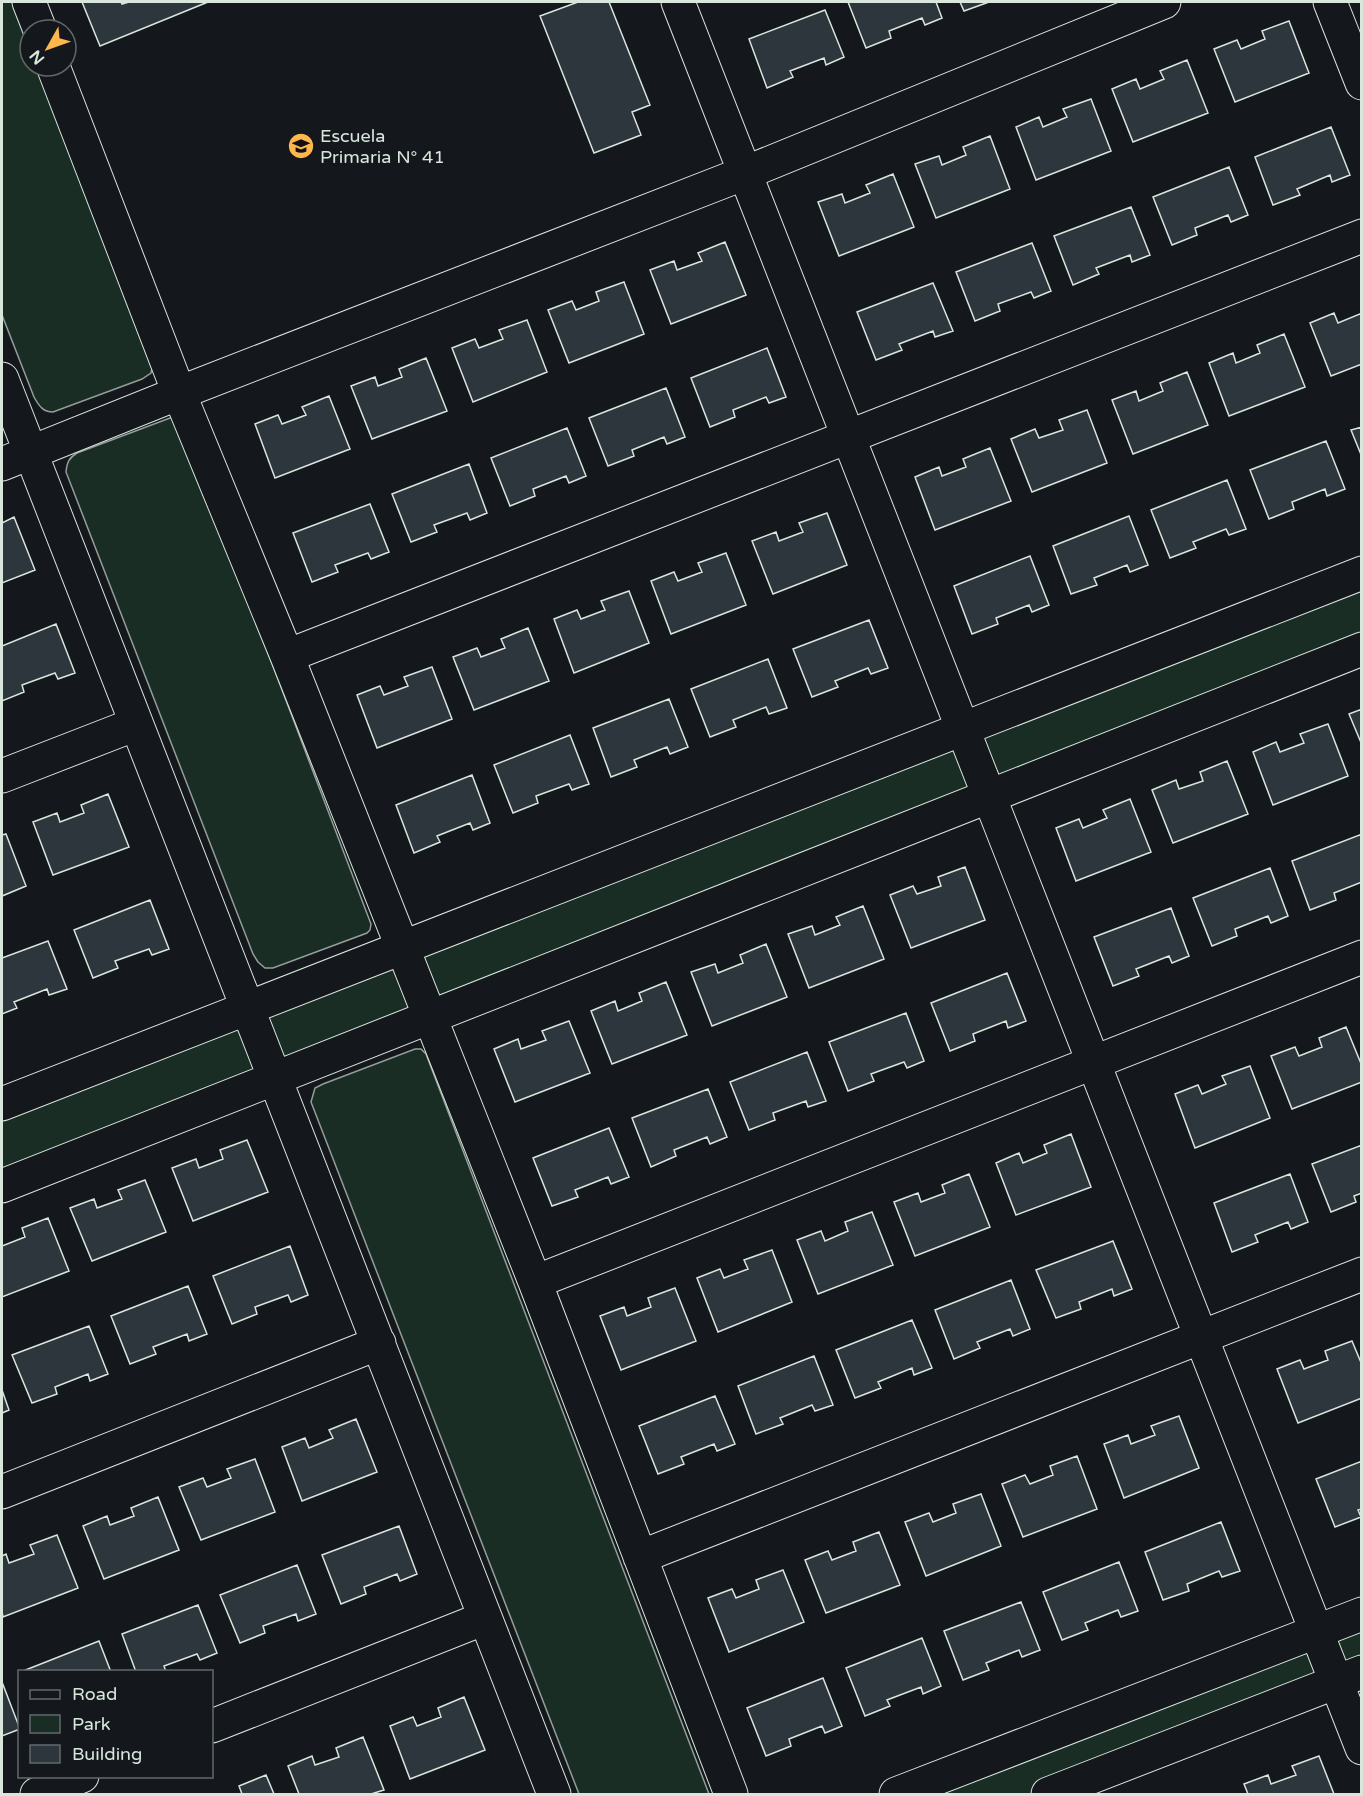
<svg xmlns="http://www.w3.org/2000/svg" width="1363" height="1796" font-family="'Varela Round',sans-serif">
<rect width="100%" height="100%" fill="#14181c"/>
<!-- green -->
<path fill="#1a2d24" stroke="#939e99" stroke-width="1.5" d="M2 2H12L30 48V66H37L152 369 151 373 142 379 53 412C43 412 39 406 34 397L2 315Z
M170 418H176L184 432 371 924 370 930 367 933 273 968H265L258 962 253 954 66 472C67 462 69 458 77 453Z
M1361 573V649L2 1186V1104Z
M415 1049H421L426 1054 709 1794H579L311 1102 315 1088 323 1084Z
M1361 1613V1672L1048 1794H896Z"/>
<!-- building -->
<path fill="#2c363c" stroke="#d8e6dc" stroke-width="1.5" d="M82 2H121L122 4 129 2H208L100 46Z
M578 2H609L650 105 632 112 641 135 594 153 540 16Z
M848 2H936L942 18 925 25 922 18 889 31 891 38 866 48Z
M960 2H989L964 11Z
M825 10 844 57 826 65 824 58 790 71 793 77 767 88 749 39Z
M1289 21 1309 73 1235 102 1214 49 1237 40 1241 49 1265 39 1262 31Z
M1187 60 1208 113 1133 142 1112 89 1136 79 1140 89 1164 79 1160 71Z
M1091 99 1111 151 1036 180 1016 127 1039 117 1043 127 1067 117 1063 109Z
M1331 127 1350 175 1332 182 1330 175 1297 189 1300 195 1273 205 1255 157Z
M990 136 1010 189 936 218 915 164 939 156 942 165 966 155 963 147Z
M1229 167 1248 215 1231 222 1228 215 1195 228 1197 235 1172 245 1153 197Z
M893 174 914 227 839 256 818 202 842 194 845 203 870 193 866 185Z
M1131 207 1150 255 1132 262 1130 255 1096 268 1099 274 1073 285 1054 236Z
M725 242 746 295 671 324 650 270 674 261 677 270 702 261 698 253Z
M1032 243 1051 291 1034 298 1031 292 998 304 1000 311 975 321 956 272Z
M624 282 644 334 569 363 548 310 572 301 576 310 599 301 596 292Z
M933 283 953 331 935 337 933 331 899 344 902 350 876 360 857 312Z
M1334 313 1338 323 1362 313V364L1331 376 1310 323Z
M527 320 547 372 473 402 452 348 475 339 479 348 503 339 499 330Z
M1284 334 1305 387 1229 416 1209 363 1233 353 1236 363 1260 353 1257 345Z
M767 348 786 397 769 403 766 397 733 410 735 417 710 427 691 378Z
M426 358 447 411 372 439 351 386 375 377 378 386 402 377 399 369Z
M1187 372 1208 425 1133 454 1112 400 1136 391 1139 401 1163 391 1160 383Z
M666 388 685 437 667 444 664 437 632 450 634 456 608 466 589 418Z
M329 396 350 449 275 478 255 424 278 415 282 424 306 415 302 407Z
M1087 410 1107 463 1032 492 1011 439 1035 429 1039 438 1063 430 1059 420Z
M1362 427V457L1351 430Z
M567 428 586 476 569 483 566 476 533 489 535 496 510 506 491 458Z
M1326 441 1345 489 1327 496 1325 489 1292 502 1294 509 1269 519 1250 470Z
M990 448 1011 501 935 530 915 477 939 467 942 476 966 467 963 459Z
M469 464 487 513 470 520 467 513 434 525 437 532 411 542 392 494Z
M1227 480 1246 529 1229 535 1226 529 1193 542 1196 548 1170 558 1151 510Z
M370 504 389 552 371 559 368 553 335 565 338 572 312 582 293 533Z
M827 513 847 565 773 594 752 541 776 532 779 541 803 532 799 523Z
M1129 516 1148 565 1130 572 1127 565 1094 578 1097 585 1071 594 1053 546Z
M14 517 35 570 2 583V523Z
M726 553 746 605 671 634 651 581 674 572 678 581 702 572 698 563Z
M1030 556 1049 605 1032 612 1029 605 996 618 998 624 972 634 954 586Z
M629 591 649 643 574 673 554 619 577 610 581 619 605 610 601 601Z
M869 620 888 668 871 674 868 668 835 681 838 687 812 697 793 649Z
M56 624 75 673 58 679 55 673 22 685 24 692 2 701V646Z
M528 628 549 681 474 710 453 657 477 648 481 657 505 648 501 639Z
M768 659 787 708 769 714 766 707 733 720 736 727 710 737 691 689Z
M432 667 452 719 377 748 357 695 380 686 384 695 408 686 404 677Z
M669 699 688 747 670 754 667 747 634 760 637 767 611 777 593 728Z
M1362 709V745L1349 714Z
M1328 724 1348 776 1273 805 1253 752 1276 742 1280 752 1304 743 1300 734Z
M570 735 589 784 572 790 569 784 536 796 538 803 513 813 494 765Z
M1227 761 1248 814 1173 843 1152 790 1176 780 1179 789 1203 781 1200 772Z
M472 775 490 823 473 830 470 823 437 836 440 842 414 853 396 805Z
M108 794 129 847 53 875 33 822 57 813 60 822 84 813 81 805Z
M1130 799 1151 852 1076 881 1056 828 1079 819 1083 828 1107 818 1103 810Z
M6 834 26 886 2 896V835Z
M1362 834V882L1334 893 1336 900 1310 910 1292 861Z
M965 867 985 920 911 948 890 895 913 886 917 894 941 886 938 877Z
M1270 868 1288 916 1271 923 1268 916 1235 929 1237 936 1212 946 1193 898Z
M150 900 169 949 152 955 149 949 115 961 118 968 93 978 74 930Z
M863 906 884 959 809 988 788 934 812 926 815 935 840 925 836 917Z
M1171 908 1189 956 1172 963 1169 956 1136 969 1139 976 1113 986 1094 937Z
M48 941 67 989 49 995 47 989 14 1002 17 1008 2 1014V958Z
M766 944 787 997 712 1026 691 972 715 964 718 973 743 963 740 955Z
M1007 973 1026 1021 1008 1028 1006 1021 973 1034 975 1041 950 1051 931 1003Z
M666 982 687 1035 612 1064 591 1011 615 1001 618 1011 642 1001 639 993Z
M906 1013 924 1061 907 1068 904 1062 871 1074 874 1081 848 1091 829 1042Z
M569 1021 590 1073 515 1102 494 1049 518 1039 521 1049 546 1040 542 1031Z
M1346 1027 1362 1066V1082L1292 1109 1271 1056 1295 1047 1299 1056 1322 1047 1319 1038Z
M807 1052 826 1101 808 1107 806 1101 773 1113 775 1120 749 1130 730 1082Z
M1250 1066 1270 1118 1195 1148 1175 1094 1198 1085 1202 1094 1226 1084 1222 1076Z
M708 1089 727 1137 710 1144 707 1137 674 1150 676 1156 651 1167 632 1118Z
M609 1128 629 1177 611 1184 608 1177 575 1190 578 1197 552 1206 533 1158Z
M1071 1134 1091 1187 1016 1215 996 1163 1019 1153 1023 1163 1047 1153 1044 1145Z
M247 1140 268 1192 193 1221 172 1168 196 1159 199 1168 223 1159 220 1150Z
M1362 1145V1193L1354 1196 1356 1202 1331 1212 1312 1164Z
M969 1174 990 1227 915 1256 894 1202 918 1193 921 1202 945 1193 942 1185Z
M1290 1174 1308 1222 1291 1229 1288 1222 1255 1235 1258 1242 1232 1252 1214 1203Z
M145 1180 166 1232 92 1261 70 1208 94 1199 97 1208 122 1199 118 1190Z
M872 1212 893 1265 818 1294 797 1240 821 1231 825 1241 848 1231 845 1222Z
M48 1218 69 1271 2 1297V1246L25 1237 22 1228Z
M1113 1241 1132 1289 1114 1296 1112 1289 1079 1302 1081 1309 1056 1318 1036 1270Z
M290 1246 308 1295 291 1302 288 1295 255 1307 257 1314 232 1324 213 1276Z
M772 1250 792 1302 718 1332 697 1278 720 1269 724 1278 748 1269 744 1260Z
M1011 1280 1030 1329 1013 1336 1010 1329 977 1342 980 1348 954 1359 935 1310Z
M188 1286 207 1334 189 1341 187 1334 153 1347 156 1354 130 1364 111 1316Z
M675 1288 696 1341 621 1370 600 1316 624 1307 627 1316 651 1307 648 1298Z
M912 1320 932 1368 914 1375 912 1368 878 1382 881 1388 855 1398 836 1350Z
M89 1326 108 1374 90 1381 88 1374 55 1387 57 1394 32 1403 12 1355Z
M1352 1341 1362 1365V1398L1298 1423 1277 1369 1300 1360 1304 1369 1328 1360 1325 1351Z
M814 1356 833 1405 815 1411 812 1405 780 1418 783 1424 756 1434 738 1386Z
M2 1390 9 1410 2 1413Z
M715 1396 735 1444 717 1451 714 1444 681 1457 684 1464 658 1474 639 1426Z
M1179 1416 1199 1468 1124 1498 1104 1444 1128 1435 1131 1444 1155 1435 1151 1426Z
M356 1419 377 1472 302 1501 282 1447 305 1438 309 1448 333 1438 329 1430Z
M1077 1456 1097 1509 1023 1537 1002 1484 1025 1475 1030 1484 1053 1475 1050 1466Z
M255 1459 275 1512 201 1540 179 1487 203 1478 207 1487 231 1478 227 1469Z
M1362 1461V1509L1358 1510 1361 1517 1335 1527 1316 1479Z
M981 1494 1001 1546 926 1576 905 1522 929 1513 933 1522 956 1513 953 1504Z
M158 1497 179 1550 104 1579 83 1526 107 1516 110 1525 134 1516 131 1508Z
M1221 1522 1240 1571 1222 1577 1219 1571 1187 1584 1189 1591 1163 1600 1145 1552Z
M399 1526 417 1574 400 1581 397 1574 364 1587 366 1594 341 1604 322 1555Z
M879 1532 900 1585 826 1613 805 1560 828 1551 832 1560 856 1551 853 1542Z
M57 1535 78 1588 3 1617 2 1612V1556L6 1554 9 1563 34 1554 30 1545Z
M1119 1562 1138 1611 1121 1617 1118 1610 1085 1623 1088 1630 1062 1640 1043 1592Z
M297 1565 316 1614 298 1621 296 1614 263 1626 265 1633 240 1643 220 1595Z
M783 1570 804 1622 729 1652 708 1598 732 1589 736 1598 759 1589 756 1580Z
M1021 1602 1040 1650 1022 1657 1019 1650 986 1663 989 1670 963 1680 944 1631Z
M198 1605 217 1653 200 1660 197 1654 164 1666 166 1672H136L122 1634Z
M922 1638 941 1686 923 1694 921 1687 887 1700 890 1706 865 1716 846 1668Z
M99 1641 111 1672 23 1671Z
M823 1678 842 1726 825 1733 822 1726 789 1739 791 1746 766 1756 747 1708Z
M2 1682 20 1729 2 1736Z
M464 1697 485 1750 410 1779 390 1726 413 1717 417 1726 441 1717 438 1708Z
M363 1737 384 1790 371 1794H299L288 1766 312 1756 315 1765 339 1757 336 1748Z
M1319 1756 1334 1794H1248L1244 1784 1268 1775 1271 1784 1296 1775 1292 1766Z
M266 1775 274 1794H242L239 1786Z"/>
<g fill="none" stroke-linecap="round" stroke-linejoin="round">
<!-- minor casing -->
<g stroke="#d8e6dc" stroke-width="35">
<path id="minor" d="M29 2 40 30
M678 2 1362 1748
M1330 2 1362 83
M53 66 179 393 287 656 535 1282 731 1794
M2 379 554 1794
M2 464 179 393 745 173 1164 2
M287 656 1362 236
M2 776 136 724
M2 1104 1362 573
M2 1186 1362 649
M535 1282 1362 957
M2 1492 379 1343
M640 1557 1362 1274
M212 1726 485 1618
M37 1794 82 1776
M896 1794 1362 1614
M1048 1794 1362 1672"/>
</g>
<!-- minor -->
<use href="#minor" stroke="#14181c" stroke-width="33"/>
</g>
<!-- icons -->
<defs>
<g id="school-disc" transform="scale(1.35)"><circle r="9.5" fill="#ffb74d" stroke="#14181c"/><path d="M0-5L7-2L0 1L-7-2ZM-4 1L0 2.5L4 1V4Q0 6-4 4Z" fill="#111"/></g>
</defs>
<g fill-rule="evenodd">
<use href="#school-disc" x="301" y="146"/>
</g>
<g text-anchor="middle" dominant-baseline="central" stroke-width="4.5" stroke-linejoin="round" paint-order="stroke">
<!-- poi labels -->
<g font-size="18" fill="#d8e6dc" stroke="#14181c" text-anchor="start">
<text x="320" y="136">Escuela<tspan x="320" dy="21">Primaria N° 41</tspan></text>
</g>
</g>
<!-- border -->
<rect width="1363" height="1796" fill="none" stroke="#d8e6dc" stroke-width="6"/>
<!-- legend -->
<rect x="18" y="1670" width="195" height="108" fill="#14181c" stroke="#626a69" stroke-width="1.5"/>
<rect x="30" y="1690" width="30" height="9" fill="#14181c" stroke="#626a69" stroke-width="1.5"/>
<text x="72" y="1700" font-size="18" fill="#d8e6dc">Road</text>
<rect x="30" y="1715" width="30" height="18" fill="#1a2d24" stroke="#626a69" stroke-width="1.5"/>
<text x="72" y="1730" font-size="18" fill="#d8e6dc">Park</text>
<rect x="30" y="1745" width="30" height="18" fill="#2c363c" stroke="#626a69" stroke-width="1.5"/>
<text x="72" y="1760" font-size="18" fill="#d8e6dc">Building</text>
<!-- north arrow -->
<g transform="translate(48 48) rotate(230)"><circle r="28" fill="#14181c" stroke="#626a69" stroke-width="1.5"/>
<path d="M0-4.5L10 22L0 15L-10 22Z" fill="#ffb74d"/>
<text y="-9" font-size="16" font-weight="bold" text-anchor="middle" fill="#d8e6dc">N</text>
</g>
</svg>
